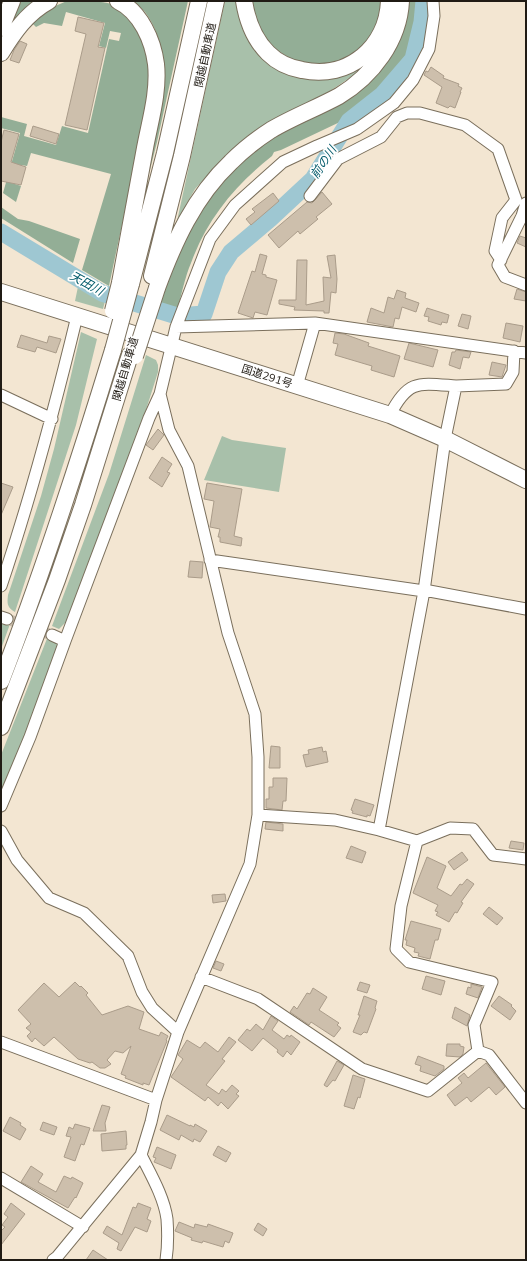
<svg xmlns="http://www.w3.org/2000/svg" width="527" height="1261" font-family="Mulish,'Noto Sans JP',sans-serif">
<rect width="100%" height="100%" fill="#f3e6d2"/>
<!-- green -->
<path fill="#a8c0aa" d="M225 1H238L284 72 298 77 313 80H329L341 76 378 50 357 73 315 101 244 140 225 156 195 189 177 221Z
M79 282 106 297 103 309 75 301Z
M81 332 97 339 76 425 15 612C7 607 7 604 8 595L41 496 54 449Z
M146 355 156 360 158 365V372L126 473 67 621 59 629 52 626 109 474Z
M222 436 232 440 286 448 279 492 204 480Z
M4 623 10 624 1 649V625Z
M48 636 58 642 59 646 8 781 1 795V755Z"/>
<!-- forest -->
<path fill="#93ae96" d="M21 1H36L10 31 14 18Z
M67 1C81 1 102 0 115 5 131 16 144 37 148 55 154 94 142 132 134 170 126 208 117 247 109 286L82 270 111 174 31 153 27 166 21 165 15 184 21 186 16 202 3 193 20 133 1 128V117L27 124 24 136 56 145 62 126 88 133 109 39 119 41 121 33 110 31 106 48 99 46 105 23 66 12 62 26 44 23 36 27 32 23 48 9Z
M134 1H188L157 142 143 197 163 60C160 43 156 26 145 12 142 8 137 5 134 1Z
M252 1H382L379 19 374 32 366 43 355 54 344 60 319 66 291 59 277 50 264 37 254 14Z
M407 1H422L420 23 410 58 382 92 358 111 342 121 281 150 274 152 272 156C235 185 207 219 191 263 185 277 182 293 178 307H169L160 304 171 269 183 242 216 185 269 139 349 97Z
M1 207 18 219 29 221 80 239 73 263 1 218Z"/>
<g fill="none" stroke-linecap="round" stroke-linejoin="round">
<!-- river -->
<path stroke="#9ec7d2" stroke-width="17" d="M1 232 102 293 177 316 204 314 218 272 231 252 270 219 313 179 349 121 382 95 413 59 422 22 424 1"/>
</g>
<!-- building -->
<path fill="#cdbfac" stroke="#aa9c8a" d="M78 17 104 23 98 47 105 48 87 130 65 125 86 34 75 31Z
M20 41 27 44 19 63 10 60 14 50Z
M431 67 444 76 443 78 459 84 458 86 462 88 460 92H461L455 108 450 106 448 108 436 103 442 87 424 75 426 71 428 72Z
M33 126 59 134 56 144 30 136Z
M4 130 19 134 11 162 26 167 21 185 1 181V142Z
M322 192 332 204 316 217 318 219 300 234 298 231 279 248 268 235 307 202 312 203 315 200Z
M273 193 279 201 251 225 246 219 255 212 252 209Z
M520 236 526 238V247L517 243Z
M260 254 267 256 262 274 266 275V277L277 280 267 315 255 312 253 318 238 313 252 271 255 272Z
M335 255 337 279 336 293 331 292 329 313H324V311L294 310 295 307 279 304V300H296L297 260H307L306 305 324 301 323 277 331 278 327 256Z
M517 289 526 292V301L514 299Z
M397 290 406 293 405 298 419 303 416 312 402 307 399 319 395 318 393 327 367 322 371 308 384 313 388 297 394 299Z
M427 308 449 315 447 323 442 322 441 325 428 321 429 317 424 316Z
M462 314 471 316 468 329 458 326Z
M506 323 523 326 520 342 503 338Z
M335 333 344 334 369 343 368 346 400 356 394 377 371 370 372 366 335 355 338 344 333 343Z
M21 335 47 343 49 336 61 339 56 353 37 347 35 352 17 347Z
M409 343 438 350 433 367 404 359Z
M456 350 471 352 469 358 463 357 460 369 449 365 452 352H455Z
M492 362 506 365 502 377 489 375Z
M158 429 164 435 153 450 146 445Z
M162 457 172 464 167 472 170 473 162 487 149 478Z
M1 483 13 487 1 515Z
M207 483 242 489 234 536 242 538 241 546 220 542V537H218L220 529 210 527 214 501 204 499Z
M190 561 203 562 202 578 188 577Z
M271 746 280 747V768H269Z
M322 747 323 752 326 751 328 762 306 767 303 755 309 754 308 750Z
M273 778H287L286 801H283L282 810 266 808V799H269V787H273Z
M355 799 374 805 370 816 367 815V817L352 813 353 811 351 810Z
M266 822 283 824V831L265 829Z
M511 841 524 843 523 850 509 848Z
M351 846 366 852 362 863 346 858Z
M462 852 468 860 454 870 448 862Z
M427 857 446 866 437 888 451 896 460 884 462 885 467 879 474 884 461 902 463 903 457 913 455 912 449 922 436 915 438 912 435 911 438 905 413 893Z
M225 894 226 901 213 903 212 895Z
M489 907 503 918 497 925 483 914Z
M411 921 441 929 438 940H435L430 959 418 956 419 953 414 952 415 948 406 945 407 940H405Z
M216 961 224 964 221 971 213 968Z
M426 976 445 981 441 995 422 989Z
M75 982 80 987 81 986 88 993 86 995 102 1015 128 1006 144 1012 139 1029 159 1036 161 1032 168 1036 166 1040 167 1041 149 1085 143 1083V1085L125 1078 126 1076 121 1074 131 1046 123 1053 115 1051 107 1060 111 1064 105 1068H100L92 1062 90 1063 78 1059 54 1037 44 1046 35 1038 32 1042 27 1036 31 1032 26 1028 31 1024 18 1010 44 983 59 997Z
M360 982 370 985 367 993 357 990Z
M471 984 482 987 478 998 466 994 468 987 471 988Z
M313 988 327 997 319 1010 339 1023 337 1025 341 1028 334 1037 311 1022 309 1025 290 1012 294 1006 297 1009 307 993 310 994Z
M364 996 377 1001 375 1008 376 1009 367 1033 364 1032 361 1035 353 1032 360 1015H358Z
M499 996 512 1005 511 1006 516 1011 510 1020 491 1006Z
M455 1007 470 1015 467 1026 452 1018Z
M271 1016 278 1021 272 1030 284 1039 287 1035 290 1037 291 1035 300 1042 291 1055 287 1051 283 1057 277 1052 278 1050 263 1038 252 1051 238 1040 247 1029 250 1031 256 1024 263 1030Z
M229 1037 236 1042 222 1059 225 1061 206 1085 219 1094 222 1089 226 1092 232 1085 239 1091 236 1094 239 1096 228 1109 221 1102 218 1106 208 1097 205 1101 171 1077 183 1059 178 1055 187 1040 200 1048 205 1042 218 1052Z
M447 1044H460V1046L464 1047 463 1054 460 1057 446 1056Z
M418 1056 444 1066V1069L435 1076 420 1071 421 1066 415 1064Z
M337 1061 344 1065 335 1081 333 1080 327 1087 324 1085Z
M486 1063 505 1087 496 1095 489 1087 471 1102 467 1097 455 1106 447 1095 462 1083 458 1078 464 1073 468 1078Z
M353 1075 365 1079 360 1098 358 1097 354 1109 344 1106Z
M102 1105 110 1107 105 1123 106 1131H93Z
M167 1115 190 1126V1125L194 1127 195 1124 207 1131 200 1142 194 1139 193 1142 181 1135 179 1140 160 1130Z
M10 1117 21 1123 20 1125 26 1129 20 1140 3 1131Z
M43 1122 57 1127 54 1135 40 1130Z
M75 1124 90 1128 84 1145 81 1144 75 1161 64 1157 71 1137 66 1136 69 1127 73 1129Z
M126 1131 127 1145H126V1149L102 1151 101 1134Z
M218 1146 231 1153 226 1162 213 1155Z
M157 1147 176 1155 171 1169 154 1162 156 1158 153 1157Z
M31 1166 43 1174 38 1182 56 1192 64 1176 71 1179 72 1177 83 1183 76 1198 75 1197 68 1208 21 1182Z
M11 1203 25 1214 1 1245V1231L5 1227 2 1225 8 1217 4 1214Z
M138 1203 151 1208 147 1219 151 1221 147 1232 135 1227 121 1251 117 1249 119 1243 103 1233 107 1226 122 1235 133 1207 136 1208Z
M179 1222 194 1228 195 1224 207 1227 208 1224 233 1233 229 1243 225 1241 223 1247 203 1241 202 1243 191 1240 192 1238 175 1231Z
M258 1223 267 1229 263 1236 254 1230Z
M93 1250 108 1260H86Z"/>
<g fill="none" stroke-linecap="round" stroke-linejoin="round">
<!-- minor-tunnel -->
<path stroke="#c9bdac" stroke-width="11" stroke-dasharray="11 5.5" stroke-linecap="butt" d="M7 619 52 635"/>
<!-- minor casing -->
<g stroke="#7a6f5c" stroke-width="13">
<path id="minor" d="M310 196 338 159 381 137 397 117 407 113H420L465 125 498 149 516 200 502 218 495 251 501 260
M526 203 522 216 498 265 505 277 526 285
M176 327 315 323 526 353
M297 386 315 323
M1 395 52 419
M390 415C408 379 419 383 456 386
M210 560 424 591
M1 586C31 497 55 407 77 316
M424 590 526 609
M1 617 7 619
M65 641 149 418 160 394 176 327 210 239 235 205 283 162 317 146 357 129 394 103 413 80 429 49 434 16 433 1
M1 806 30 737 65 641 52 635
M258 815 335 820 379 830 417 841 450 828 473 829 493 855 526 859
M379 830 424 591 445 439 456 386 506 384 513 372 514 351
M1 831 17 860 49 898 84 913 128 956 142 992 152 1008 178 1032
M417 841 401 906 396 949 409 962 492 982 474 1025 478 1051
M201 977 258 999 362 1069 428 1091 478 1051
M1 1042 156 1100
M478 1051 489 1055 526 1103
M141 1155C151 1175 164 1197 167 1219 168 1233 168 1247 166 1260
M1 1178 83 1227
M53 1260 57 1257 141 1155 151 1122 156 1100 178 1032 250 864 258 815V757L255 714 228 633 188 466 169 430 160 394"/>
</g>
<!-- highway casing -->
<g stroke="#7a6f5c" stroke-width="18">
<path id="highway" d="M118 1C141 12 153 41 156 64 159 92 150 121 145 148 137 193 128 238 120 283
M244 1C247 20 254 39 268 53 277 62 290 68 302 70 349 80 387 47 389 1
M1 28 12 1
M1 53C14 32 27 13 49 1
M152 276 182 156 216 1
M131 284 165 153 199 1
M157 288C174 242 194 197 231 162 243 150 257 139 271 130 293 117 317 108 339 96 372 76 399 41 401 1
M1 292 390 415 445 439 526 480
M1 681C43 572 79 461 113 350
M1 727 57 580 83 505 130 355"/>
</g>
<!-- minor -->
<use href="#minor" stroke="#fff" stroke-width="11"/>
<!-- highway -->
<use href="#highway" stroke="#fff" stroke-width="16"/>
<!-- highway-bridge casing -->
<g stroke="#7a6f5c" stroke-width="18" stroke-linecap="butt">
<path id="highway-bridge" d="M113 311 120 283
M113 350 131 284
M135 356 157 288"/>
</g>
<!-- highway-bridge -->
<use href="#highway-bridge" stroke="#fff" stroke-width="16"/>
</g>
<g text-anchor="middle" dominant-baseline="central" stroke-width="3.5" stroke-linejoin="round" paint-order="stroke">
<!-- street labels -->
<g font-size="11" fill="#201b14" stroke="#fff">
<text transform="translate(205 55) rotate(-78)">関越自動車道</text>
<text transform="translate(125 369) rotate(-74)">関越自動車道</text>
<text transform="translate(267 376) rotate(18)">国道291号</text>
</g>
<!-- water labels -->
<g font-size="12" font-style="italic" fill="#025a6a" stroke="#fff">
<text transform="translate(323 162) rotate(-56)">前の川</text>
<text transform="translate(87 283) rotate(29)">天田川</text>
</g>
</g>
<!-- border -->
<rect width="527" height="1261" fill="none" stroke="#201b14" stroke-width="4"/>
</svg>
